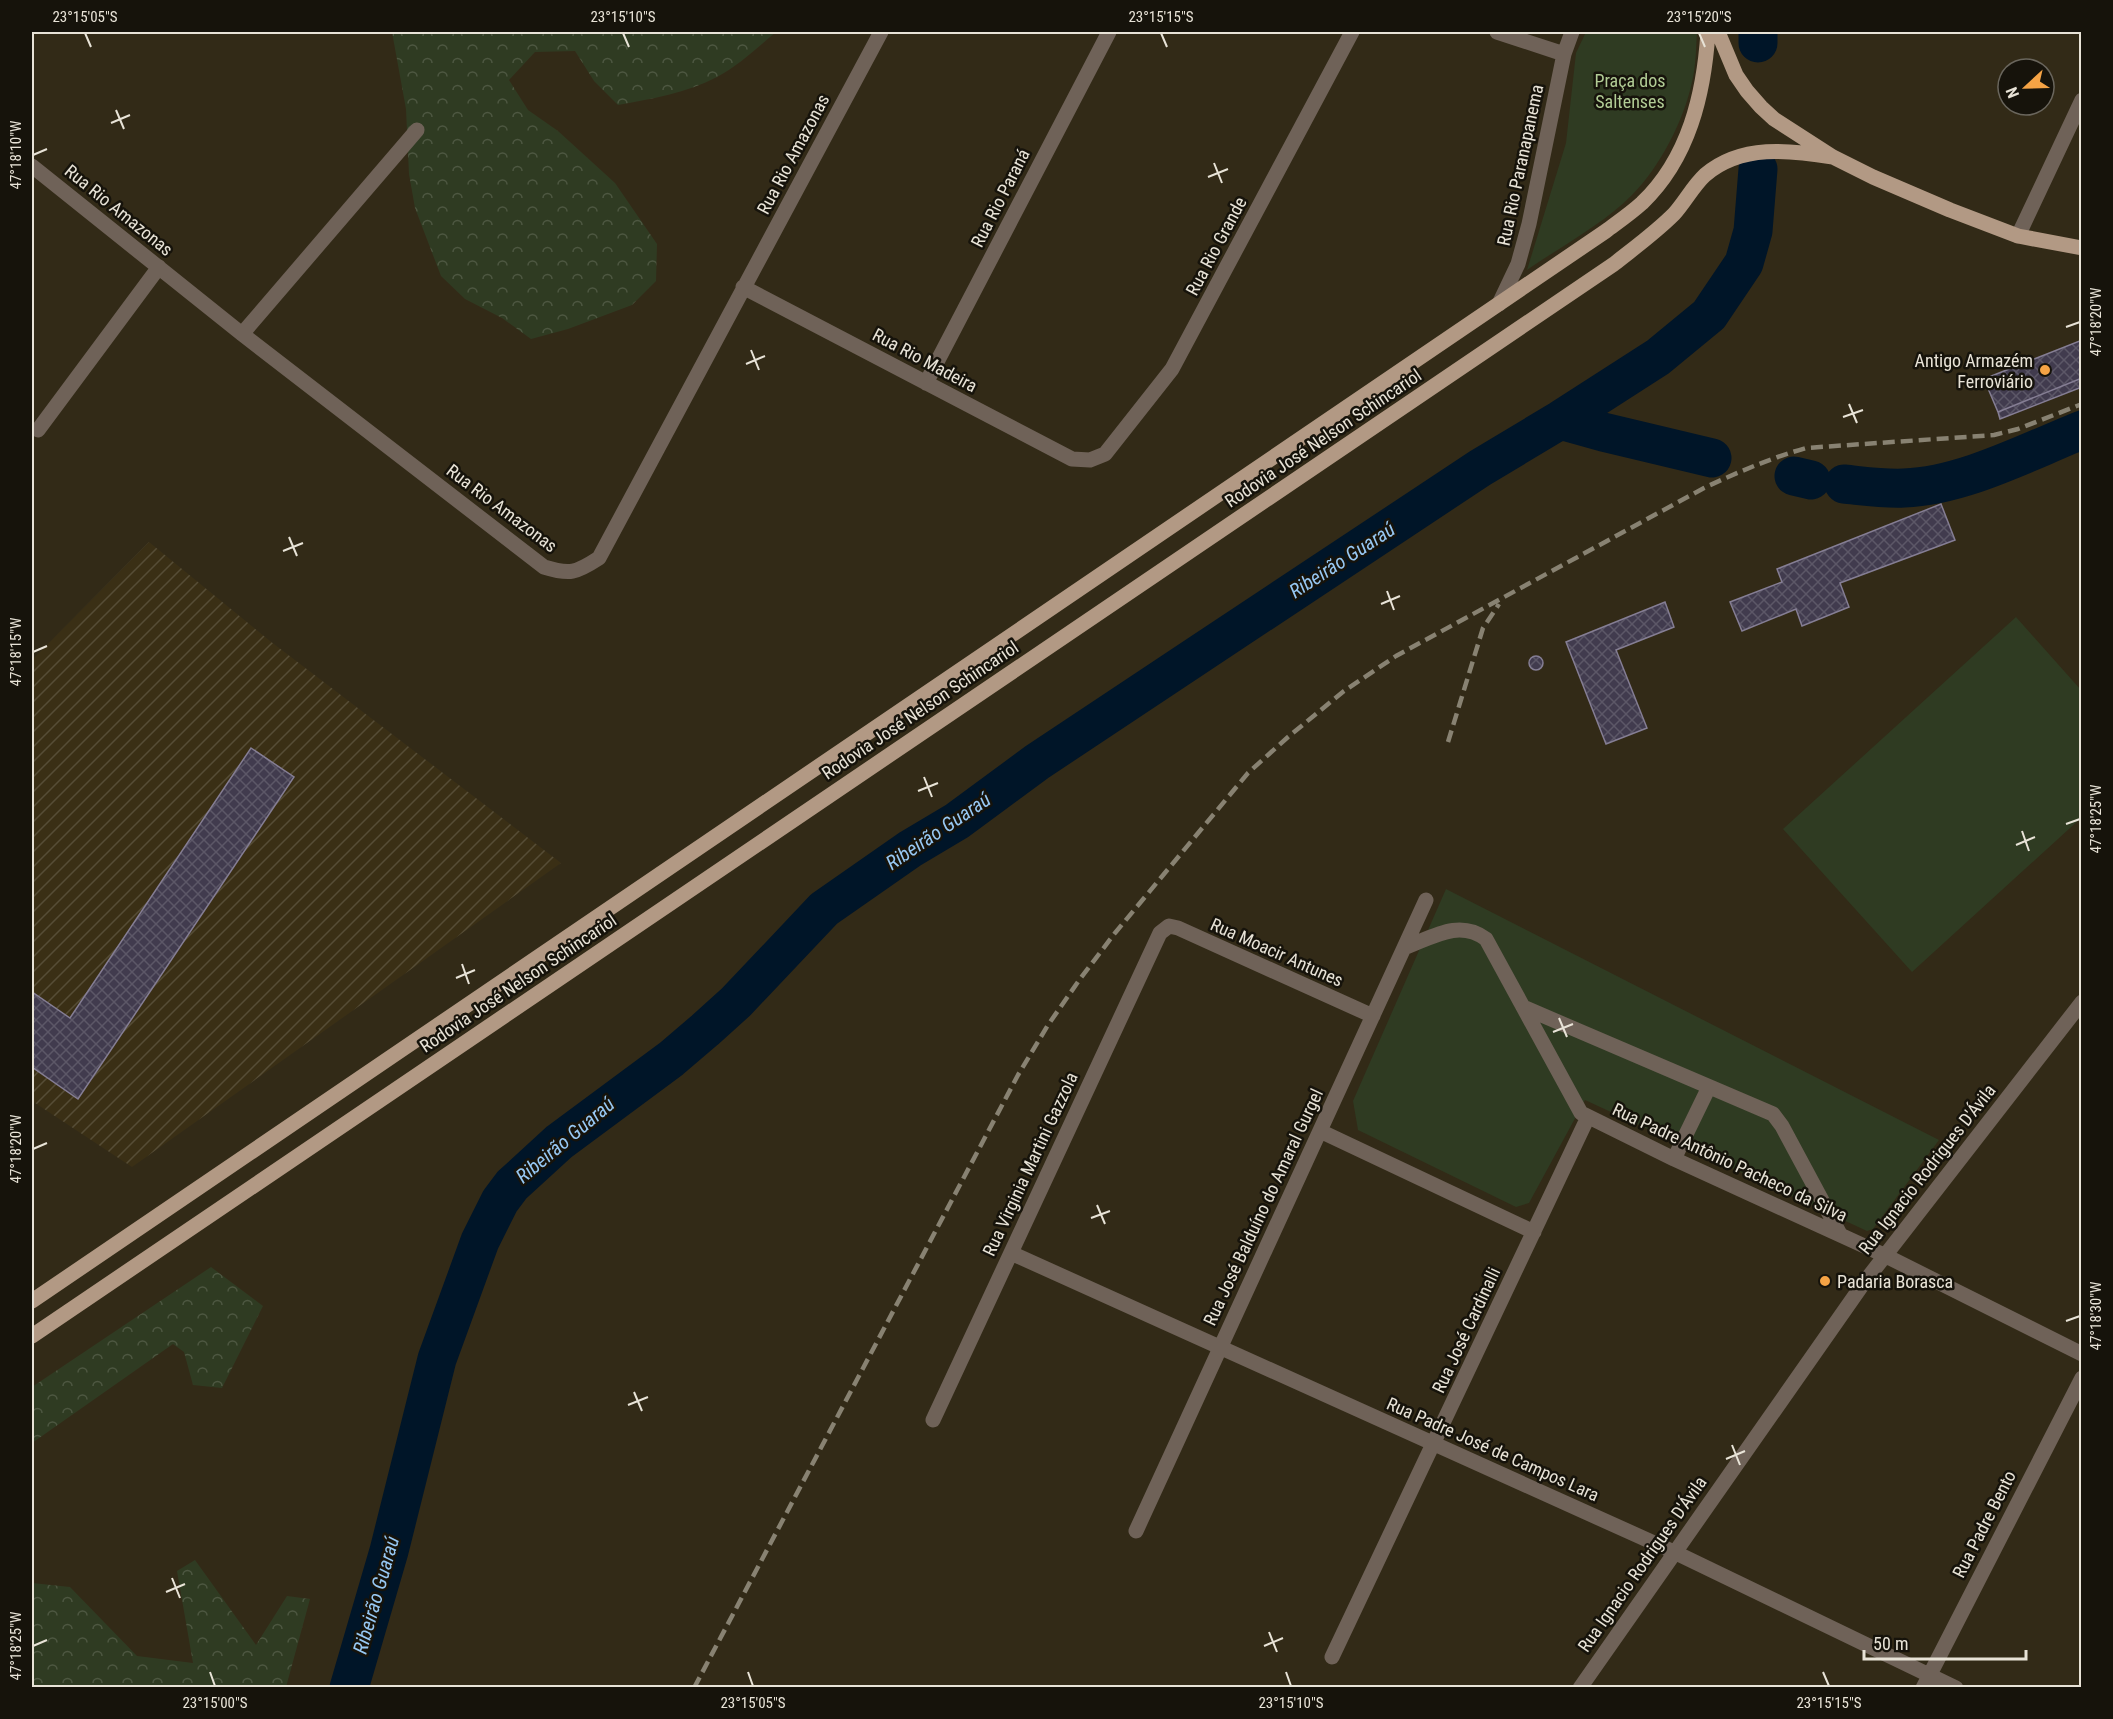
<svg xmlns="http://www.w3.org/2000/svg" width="2113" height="1719" font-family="'Roboto Condensed',sans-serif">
<defs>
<pattern id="industrial-furrows" width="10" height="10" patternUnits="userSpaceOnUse" patternTransform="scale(1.5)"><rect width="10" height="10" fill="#3a2f15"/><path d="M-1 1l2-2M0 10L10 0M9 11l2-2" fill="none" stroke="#564d36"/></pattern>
<pattern id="forest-crowns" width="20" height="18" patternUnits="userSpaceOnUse" patternTransform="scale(1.5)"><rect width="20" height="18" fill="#2f3b22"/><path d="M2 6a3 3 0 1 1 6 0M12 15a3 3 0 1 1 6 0" fill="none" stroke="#4d5741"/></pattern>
<pattern id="building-cross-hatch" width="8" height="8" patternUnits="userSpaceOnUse" patternTransform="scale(1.5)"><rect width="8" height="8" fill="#413b4e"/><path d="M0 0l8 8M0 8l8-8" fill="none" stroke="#5c5767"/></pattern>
</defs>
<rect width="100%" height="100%" fill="#322a17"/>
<!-- industrial -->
<path fill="url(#industrial-furrows)" d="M149 542 270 641 561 863 132 1167 32 1101V660Z"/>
<!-- forest -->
<path fill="url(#forest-crowns)" d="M392 32H776C758 47 738 66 717 77 687 93 651 99 618 105L594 81 575 51 535 52 509 80 528 110 558 131 615 183 657 244 656 281 632 305 568 329 531 339 502 318 465 299 441 276 415 208 409 174 406 109Z
M211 1267 263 1306 222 1388 193 1385 184 1352 173 1344 32 1443V1387Z
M195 1560 256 1645 287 1596 310 1599 286 1687H32V1583L70 1587 137 1656 193 1663 177 1571Z"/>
<!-- park -->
<path fill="#2f3b22" d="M1586 32H1697C1696 48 1696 66 1692 82 1684 120 1660 167 1632 195 1605 223 1560 247 1527 270L1566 143 1576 53Z
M2016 617 2081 690V818L1912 972 1783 829Z
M1446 889 1939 1140 1873 1229 1867 1231 1585 1100 1529 1203 1516 1207 1358 1130 1353 1101Z"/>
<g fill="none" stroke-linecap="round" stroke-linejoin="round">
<!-- river -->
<path stroke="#001528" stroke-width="39" d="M1758 32V43
M1560 420 1603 432 1712 458
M1794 476 1811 480
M1844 484C1864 486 1884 489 1904 488 1963 486 2027 452 2082 430
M349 1688 389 1551 437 1359 480 1241 500 1201 512 1185 559 1142 671 1059 705 1030 736 1002 824 909 910 849 957 821 1037 762 1201 653 1480 468 1560 420 1658 357 1709 315 1744 263 1753 231 1758 169"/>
</g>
<!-- building -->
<path fill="url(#building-cross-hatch)" stroke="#857e94" stroke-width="1.5" d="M2082 340V378L1998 412 1984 379Z
M2082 378V387L2000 419 1998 412Z
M1941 504 1955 540 1840 583 1849 607 1802 626 1796 609 1742 631 1730 602 1782 582 1777 569Z
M1665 602 1674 627 1616 650 1647 728 1606 744 1566 642Z
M1529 663a7 7 0 1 1 14 0a7 7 0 1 1-14 0Z
M251 748 294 777 78 1099 32 1067V992L70 1018Z"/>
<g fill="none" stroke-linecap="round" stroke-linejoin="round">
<!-- minor -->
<path stroke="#6f6258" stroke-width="15" d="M1497 32 1564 54
M32 166 242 334 544 567C570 575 576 573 599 558L881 32
M2018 236 2082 100
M743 287 1072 459 1090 460 1105 454 1172 369 1352 32
M1499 304 1518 264 1529 224 1564 54 1572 32
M242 334 417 130
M926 383 1109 32
M38 430 159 267
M1404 948C1433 937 1459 919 1486 939L1581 1113 1674 1159 1884 1255 2082 1354
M1523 1007 1773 1114 1782 1126 1840 1234
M1320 1131 1534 1232
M1674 1159 1709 1087
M1011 1253 1674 1552 1956 1688
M933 1420 1160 933 1169 926 1178 928 1373 1016
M1136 1531 1426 900
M1332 1657 1588 1117
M1580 1688 1863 1284 2082 1002
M1923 1688 2082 1378"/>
<!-- major -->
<path stroke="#b29984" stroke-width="15" d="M1718 32 1736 75 1747 91 1761 107 1774 119 1833 157 1873 177 1950 210 2018 236 2082 248
M32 1301 1606 231C1618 222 1631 213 1642 203 1689 158 1704 94 1708 32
M32 1336 1614 264C1634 248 1655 233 1674 214 1685 202 1693 186 1705 175 1741 144 1790 150 1833 157"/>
<!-- rail -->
<path stroke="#888272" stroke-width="4.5" stroke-dasharray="12 6" stroke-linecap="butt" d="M1448 742 1483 628 1499 604
M694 1688 1018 1075 1048 1025 1080 979 1115 933 1248 773 1288 737 1344 691 1396 656 1704 488C1738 472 1771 458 1806 448L1994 435 2018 429 2082 404"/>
</g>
<!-- ticks -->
<path fill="none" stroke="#e8e3d7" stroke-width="2" d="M85 33 91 47M623 33 629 47M1161 33 1167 47M1699 33 1705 47M116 110 124 129M111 123 130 115M33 155 47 149M1214 163 1222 183M1208 177 1228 169M2066 327 2080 322M751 350 759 370M746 364 765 356M1849 404 1857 423M1843 417 1863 410M289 537 297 556M283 551 303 543M1387 591 1394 610M1381 604 1400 596M33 652 47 646M924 777 932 797M918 791 938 783M2066 824 2080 819M2022 831 2029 851M2016 845 2035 837M462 964 469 984M456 978 475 970M1559 1018 1567 1037M1553 1032 1573 1024M33 1149 47 1143M1097 1205 1105 1224M1091 1218 1110 1211M2066 1321 2080 1316M634 1392 642 1411M628 1405 648 1397M1732 1445 1740 1465M1726 1459 1745 1451M172 1578 180 1598M166 1592 185 1584M1269 1632 1277 1652M33 1646 47 1640M1264 1646 1283 1638M210 1672 215 1686M748 1672 753 1686M1286 1672 1291 1686M1823 1672 1829 1686"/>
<!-- markers -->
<g fill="#f5a345" stroke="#16130b" stroke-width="2">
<circle cx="2045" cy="370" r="6"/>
<circle cx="1825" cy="1281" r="6"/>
</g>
<g text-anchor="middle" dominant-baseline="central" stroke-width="5" stroke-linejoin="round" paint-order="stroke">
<!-- park labels -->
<g font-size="18" fill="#b1cc95" stroke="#16130b">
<text x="1630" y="80">Praça dos<tspan x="1630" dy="21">Saltenses</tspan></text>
</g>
<!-- street labels -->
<g font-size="18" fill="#e8e3d7" stroke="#16130b">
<text transform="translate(793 154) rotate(-62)">Rua Rio Amazonas</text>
<text transform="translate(1520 165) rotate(-78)">Rua Rio Paranapanema</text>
<text transform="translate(1000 198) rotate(-63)">Rua Rio Paraná</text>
<text transform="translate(119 210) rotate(39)">Rua Rio Amazonas</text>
<text transform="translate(1216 246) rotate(-62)">Rua Rio Grande</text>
<text transform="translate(925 360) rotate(28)">Rua Rio Madeira</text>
<text transform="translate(1323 438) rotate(-34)">Rodovia José Nelson Schincariol</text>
<text transform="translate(502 508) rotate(37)">Rua Rio Amazonas</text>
<text transform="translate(920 710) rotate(-34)">Rodovia José Nelson Schincariol</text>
<text transform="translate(1277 952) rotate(24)">Rua Moacir Antunes</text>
<text transform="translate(518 983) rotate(-34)">Rodovia José Nelson Schincariol</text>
<text transform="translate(1730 1162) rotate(25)">Rua Padre Antônio Pacheco da Silva</text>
<text transform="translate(1030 1164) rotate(-65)">Rua Virginia Martini Gazzola</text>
<text transform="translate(1927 1169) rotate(-52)">Rua Ignacio Rodrigues D'Ávila</text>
<text transform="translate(1263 1207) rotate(-65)">Rua José Balduíno do Amaral Gurgel</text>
<text transform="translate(1466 1330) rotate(-65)">Rua José Cardinalli</text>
<text transform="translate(1493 1449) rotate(24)">Rua Padre José de Campos Lara</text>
<text transform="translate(1984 1524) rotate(-63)">Rua Padre Bento</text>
<text transform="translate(1642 1564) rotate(-55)">Rua Ignacio Rodrigues D'Ávila</text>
</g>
<!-- poi labels -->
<g font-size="18" fill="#e8e3d7" stroke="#16130b" text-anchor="end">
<text x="2033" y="360">Antigo Armazém<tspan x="2033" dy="21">Ferroviário</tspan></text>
<text x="1837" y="1281" text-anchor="start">Padaria Borasca</text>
</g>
<!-- water labels -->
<g font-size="20" font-style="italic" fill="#97c8f3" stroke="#16130b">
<text transform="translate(1342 560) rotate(-33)">Ribeirão Guaraú</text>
<text transform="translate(938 831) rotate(-34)">Ribeirão Guaraú</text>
<text transform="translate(565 1140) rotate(-40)">Ribeirão Guaraú</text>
<text transform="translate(376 1595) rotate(-74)">Ribeirão Guaraú</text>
</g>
</g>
<!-- border -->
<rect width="2113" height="1719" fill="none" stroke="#16130b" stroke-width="66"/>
<!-- north arrow -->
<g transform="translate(2026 87) rotate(248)"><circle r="28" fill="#16130b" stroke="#6a665d" stroke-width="1.5"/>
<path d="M0-4.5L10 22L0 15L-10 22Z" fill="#f5a345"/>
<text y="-9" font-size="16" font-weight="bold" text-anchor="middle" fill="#e8e3d7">N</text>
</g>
<!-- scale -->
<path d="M1864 1650v9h162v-9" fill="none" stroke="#e8e3d7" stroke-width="3"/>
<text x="1873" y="1650" font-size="18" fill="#e8e3d7" stroke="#16130b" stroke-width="4.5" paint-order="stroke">50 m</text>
<rect x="33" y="33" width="2047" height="1653" fill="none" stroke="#e8e3d7" stroke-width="2"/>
<g font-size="15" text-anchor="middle" fill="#e8e3d7">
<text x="85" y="22">23°15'05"S</text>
<text x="623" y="22">23°15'10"S</text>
<text x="1161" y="22">23°15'15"S</text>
<text x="1699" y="22">23°15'20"S</text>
<text transform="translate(16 155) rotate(-90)" y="5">47°18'10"W</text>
<text transform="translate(2096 322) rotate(-90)" y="5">47°18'20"W</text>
<text transform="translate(16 652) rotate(-90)" y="5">47°18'15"W</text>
<text transform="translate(2096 819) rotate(-90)" y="5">47°18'25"W</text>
<text transform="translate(16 1149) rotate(-90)" y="5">47°18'20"W</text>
<text transform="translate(2096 1316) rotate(-90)" y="5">47°18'30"W</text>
<text transform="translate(16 1646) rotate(-90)" y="5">47°18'25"W</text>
<text x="215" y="1708">23°15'00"S</text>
<text x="753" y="1708">23°15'05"S</text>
<text x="1291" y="1708">23°15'10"S</text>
<text x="1829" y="1708">23°15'15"S</text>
</g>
</svg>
